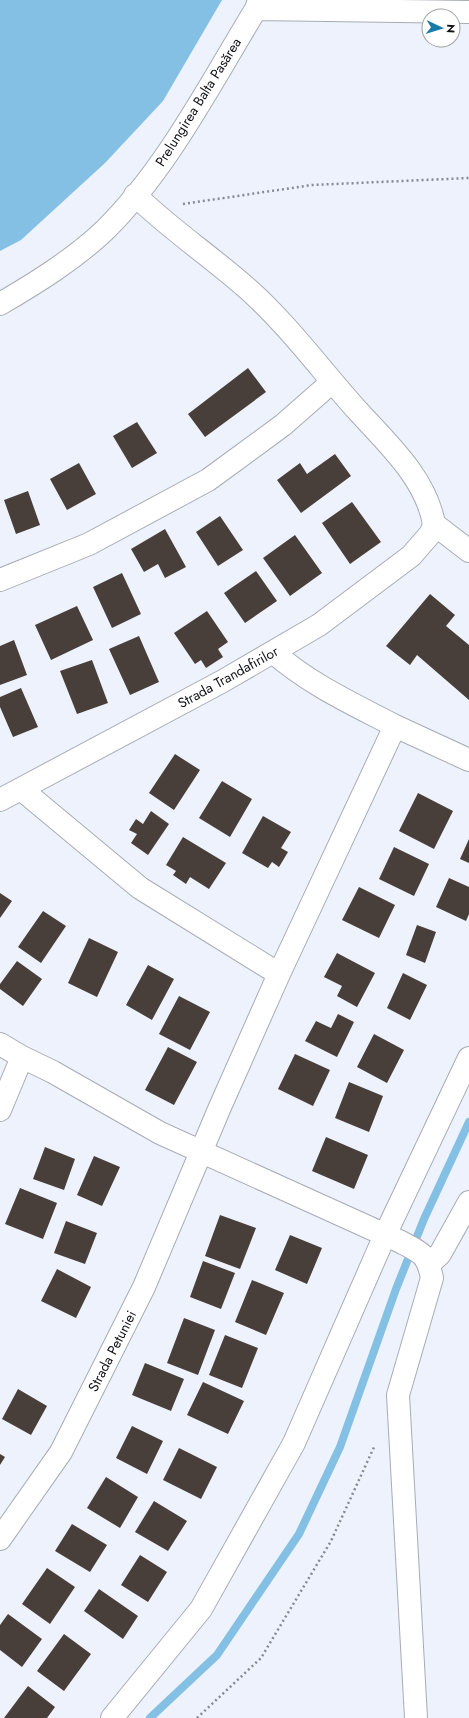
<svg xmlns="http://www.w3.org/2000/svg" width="469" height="1718" font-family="Jost,sans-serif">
<rect width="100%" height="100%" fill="#edf2fc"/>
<!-- water -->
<path fill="#84c0e4" d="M0 0H222L163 101 105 163 21 240 0 251Z"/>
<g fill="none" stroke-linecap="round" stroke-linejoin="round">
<!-- stream -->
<path stroke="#84c0e4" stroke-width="8" d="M150 1718 217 1655 299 1534 340 1447 396 1289 424 1219 469 1122"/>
</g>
<!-- building -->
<path fill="#483f3a" d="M248 368 266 392 205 437 188 414Z
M137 422 157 453 132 468 113 436Z
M335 454 351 476 301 513 277 480 300 463 307 474Z
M79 463 96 494 67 510 50 479Z
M28 491 40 525 16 534 4 500Z
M352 502 381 542 350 564 322 523Z
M220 516 243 550 218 566 196 532Z
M165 529 186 567 165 578 158 564 144 572 131 549Z
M295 535 322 573 290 596 263 558Z
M256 571 277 601 245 623 224 593Z
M122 573 141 614 112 628 93 587Z
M430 594 455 615 446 626 469 645V700L417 655 410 665 386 646Z
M77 606 93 640 51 660 35 625Z
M207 611 228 642 218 649 223 657 206 668 201 660 195 664 174 633Z
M139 636 159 682 130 695 109 649Z
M14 640 27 675 0 685V646Z
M92 660 108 703 77 714 60 671Z
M21 688 38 727 13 737 0 707V697Z
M175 754 200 770 174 810 149 793Z
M222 781 252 799 230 837 199 818Z
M418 793 453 811 434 849 399 831Z
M151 811 169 824 148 855 131 843 137 834 129 830 136 819 143 824Z
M263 816 291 832 281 848 288 852 279 867 272 862 268 868 242 853Z
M183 837 226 863 209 889 190 877 186 884 173 875 176 871 166 865Z
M469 839V863L460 859Z
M394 847 429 864 414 896 379 879Z
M449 878 469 887V914L466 921 436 907Z
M359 887 395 905 379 938 342 920Z
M0 893 12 901 0 918Z
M43 911 66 926 41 963 18 947Z
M417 925 436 932 425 963 406 955Z
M89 938 118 952 97 997 68 983Z
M337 953 375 973 357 1007 337 996 342 986 324 977Z
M17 961 42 979 23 1006 0 989V984Z
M148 965 174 979 152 1020 126 1005Z
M403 973 427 985 410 1020 387 1008Z
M179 996 210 1012 190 1050 159 1034Z
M338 1014 354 1022 337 1057 305 1041 316 1021 331 1028Z
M374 1034 404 1050 387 1083 357 1067Z
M168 1047 197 1062 174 1105 145 1090Z
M295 1054 330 1070 313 1106 278 1089Z
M349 1082 383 1096 369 1132 335 1118Z
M326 1137 368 1155 354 1189 312 1171Z
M45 1147 75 1159 64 1190 33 1179Z
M94 1156 120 1167 102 1206 77 1195Z
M20 1188 57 1203 43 1239 5 1224Z
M220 1215 256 1228 240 1269 205 1256Z
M66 1221 97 1233 85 1264 54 1253Z
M290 1235 322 1248 307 1284 275 1270Z
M203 1261 235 1273 221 1309 190 1297Z
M57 1269 91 1287 76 1318 41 1301Z
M252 1280 284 1293 266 1335 235 1322Z
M184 1318 215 1330 198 1375 167 1363Z
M225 1335 258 1348 242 1388 209 1375Z
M145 1363 184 1379 171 1411 132 1395Z
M203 1382 244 1401 228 1434 187 1415Z
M18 1389 47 1406 31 1435 2 1419Z
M132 1426 163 1441 147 1474 116 1458Z
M179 1448 217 1467 201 1499 163 1480Z
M0 1454 5 1457 0 1465Z
M106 1477 138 1497 120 1528 87 1508Z
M154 1501 187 1521 168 1551 135 1532Z
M72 1524 107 1545 90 1572 55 1551Z
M140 1555 167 1572 148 1602 121 1585Z
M47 1568 75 1587 50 1624 22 1604Z
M99 1589 138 1616 123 1639 84 1611Z
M8 1614 42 1639 22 1667 0 1650V1625Z
M64 1634 91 1654 64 1691 37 1671Z
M28 1686 55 1707 47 1718H4Z"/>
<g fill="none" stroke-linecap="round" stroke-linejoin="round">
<!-- minor casing -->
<g stroke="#a7acb5" stroke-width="24">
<path id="minor" d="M256 9 469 12
M135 195C171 230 212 257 249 290 289 326 321 370 357 410 387 443 426 478 434 524L469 551
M0 304C36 283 73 260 104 231 167 169 210 84 256 9L259 0
M0 580 89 544 208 480 283 425 332 382
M395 726 469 760
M21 789 140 888 279 974
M0 800 223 681 319 625 411 556 431 533 434 524
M0 1044 22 1057 53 1072 160 1133 401 1242C422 1253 427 1254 432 1278L398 1395 416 1718
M0 1110 22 1057
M429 1264 440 1254 469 1202
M0 1539 61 1452 144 1287 220 1107 279 974 395 726C353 704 309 684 273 652
M112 1718 201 1609 294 1443 385 1235 469 1058"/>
</g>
<!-- path -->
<path stroke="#878a91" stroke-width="2.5" stroke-dasharray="2 3" stroke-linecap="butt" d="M183 204 312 185 469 178
M197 1718 261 1658 331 1541 375 1445"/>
<!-- minor -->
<use href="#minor" stroke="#fff" stroke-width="22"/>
</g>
<g text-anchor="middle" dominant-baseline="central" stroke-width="4" stroke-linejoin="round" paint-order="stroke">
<!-- street labels -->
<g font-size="14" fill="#101115" stroke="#fff">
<text transform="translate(198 102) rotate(-58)">Prelungirea Balta Pasărea</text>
<text transform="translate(228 677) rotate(-29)">Strada Trandafirilor</text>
<text transform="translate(112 1351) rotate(-63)">Strada Petuniei</text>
</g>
</g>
<!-- north arrow -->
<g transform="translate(441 28) rotate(94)"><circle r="19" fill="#ffffff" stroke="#9fa0a1"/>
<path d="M0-3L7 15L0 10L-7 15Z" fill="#177ba7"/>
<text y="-6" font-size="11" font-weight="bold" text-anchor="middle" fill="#101115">N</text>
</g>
</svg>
